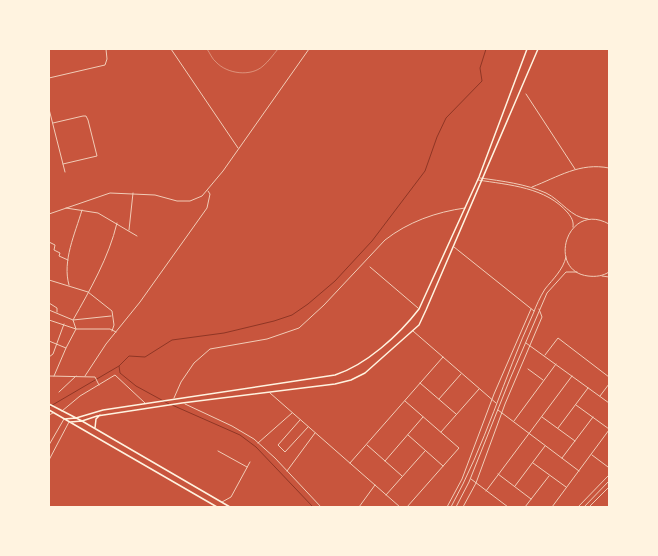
<svg xmlns="http://www.w3.org/2000/svg" width="658" height="556" font-family="Montserrat,sans-serif">
<rect width="100%" height="100%" fill="#c8553d"/>
<g fill="none" stroke-linecap="round" stroke-linejoin="round">
<!-- stream -->
<path stroke="#8f3625" stroke-width="1" d="M169 404 136 386 120 373 119 366 129 356 145 357 172 340 224 333 274 321 292 315 308 304 335 281 372 241 425 171 437 137 446 118 482 81 480 68 486 49
M172 405 240 435 256 447 313 507
M49 407 119 366"/>
<!-- service -->
<path stroke="#f1ccb7" stroke-width="0.5" d="M207 49C210 53 212 59 216 62 227 74 251 77 263 66 269 61 273 55 278 49"/>
<!-- minor -->
<path stroke="#f1ccb7" stroke-width="1" d="M171 49 238 148
M49 78 105 65 107 59 106 49
M526 94 575 169
M609 107V109
M49 109 65 172
M53 123 83 116H86L88 120 97 156 63 164
M532 187C558 177 580 162 609 168
M66 208 98 213 137 236
M129 230 133 193
M49 242 55 245 54 250 60 253 59 256 68 260
M454 247 534 311
M370 267 418 308
M49 280 88 292 112 311 114 325 112 331
M69 285C62 261 75 234 82 210
M49 303 57 308V312
M49 310 73 320 111 316
M49 320 76 329H110L116 332
M413 331 496 403
M49 341 66 348 54 376
M526 343 609 403
M66 348 76 329 73 320C90 290 109 257 117 223
M545 355 558 338 609 377
M49 357 53 354 64 324
M528 369 543 380
M49 376 95 377 99 385
M85 376 106 344 140 302 207 208 210 194 208 191
M420 383 456 414
M59 392 76 376
M270 393 400 507
M600 396 609 384
M174 398 181 382 194 363 210 349 267 339 299 328 324 305 385 240C408 222 436 212 465 208
M439 399 461 374
M405 401 459 448 407 507
M185 404 232 426 254 439 275 458 321 507
M576 405 609 429
M498 410 579 471
M62 411 80 396 115 375 145 403
M49 415 53 413
M542 417 575 441
M300 420 278 445 285 452 308 427
M514 421 556 364
M558 428 588 388
M441 432 479 389
M408 435 443 466
M258 443 292 413
M367 445 402 476
M218 451 247 467
M592 455 608 467 609 465
M562 458 593 417
M385 461 423 417
M350 463 443 357
M533 463 566 487
M287 471 315 433
M498 474 531 499
M471 479 508 507
M515 486 545 446
M486 491 572 376
M386 495 425 451
M222 502 231 497 250 462
M359 507 375 485
M447 507 462 479 494 394 531 309
M463 507 476 483 505 404 542 317 539 309
M525 507 549 476
M552 507 609 430
M589 507 609 487"/>
<!-- tertiary -->
<path stroke="#f1ccb7" stroke-width="1" d="M480 178C502 181 526 184 546 193 561 200 571 218 588 219
M478 180C509 185 546 187 568 213 571 217 574 221 573 227
M49 214 110 193 155 195 177 201H190L202 196 223 171 309 49
M609 224C567 200 546 271 588 276 596 277 603 276 609 272
M602 276 609 277
M49 445 64 419
M49 460 69 422
M451 507C485 446 504 377 533 314 536 306 540 297 545 289 553 279 563 270 566 257
M456 507 469 482 510 379 547 293 566 272H577
M578 507 609 475
M584 507 609 481"/>
<!-- secondary -->
<path stroke="#fff3e0" stroke-width="1.5" d="M49 404 82 421 230 507
M49 410 217 507
M64 419 76 418 103 410 335 375C366 365 399 335 419 309L479 177 527 49
M70 422 82 421 97 416 182 403 335 384 351 380 365 373 419 325 426 310 538 49
M95 428 96 419 100 415"/>
</g>
<!-- border -->
<rect width="658" height="556" fill="none" stroke="#fff3e0" stroke-width="100"/>
</svg>
